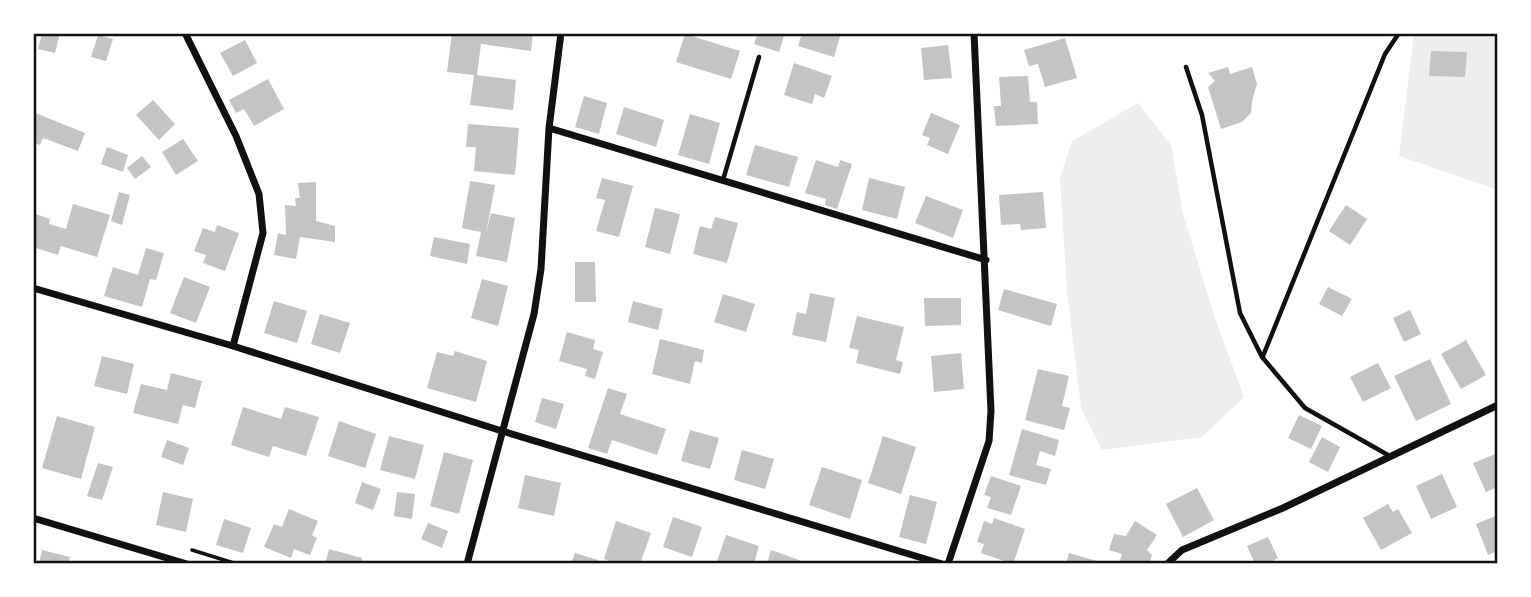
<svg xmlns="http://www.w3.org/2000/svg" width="1531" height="597" font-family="Arial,sans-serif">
<rect width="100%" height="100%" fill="#fff"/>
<!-- green -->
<path fill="#eee" d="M1414 33H1498V190L1399 156Z
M1138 103 1171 145 1183 214 1214 315 1244 397 1202 437 1102 450 1081 408 1067 292 1060 178 1072 141Z"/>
<!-- building -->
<path fill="#c4c4c4" d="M42 33H60L55 53 38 49Z
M452 33H533L531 51 481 44 477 75 516 80 513 110 470 105 474 75 447 72Z
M758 33H785L779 52 754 44Z
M802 33H841L834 57 798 46Z
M685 34 740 51 731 79 676 62Z
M98 35 113 39 106 61 91 57Z
M1065 38 1077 78 1045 87 1038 64 1029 66 1024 50Z
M245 40 257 63 233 76 220 53Z
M948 45 952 78 924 80 921 48Z
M1431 51 1467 52 1465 77 1429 76Z
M794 63 832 76 824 98 815 94 812 104 784 95Z
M1228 67 1230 74 1252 67 1257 84 1252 101 1251 113 1242 122 1221 129 1208 87 1215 81 1208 73Z
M1028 76 1030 102H1037L1038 124 996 126 994 106H1001L999 77Z
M268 79 284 109 254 126 244 109 236 113 229 100Z
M584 96 607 103 599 134 575 127Z
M153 100 175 124 159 140 136 115Z
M624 107 664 120 656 147 616 134Z
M33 112 85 133 78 151 43 138 40 145 33 142Z
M931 113 960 125 948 154 927 145 930 138 922 135Z
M690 114 720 123 709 164 678 155Z
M468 124 519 128 515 175 474 171 476 147H466Z
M183 139 198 161 176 175 162 152Z
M755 145 798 157 789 187 746 175Z
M107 147 128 155 123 172 101 164Z
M142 156 151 167 135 179 127 168Z
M816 160 838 167 840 160 852 164 837 209 825 205 826 199 805 193Z
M602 178 633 186 619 237 596 231 605 200 596 198Z
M869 178 905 187 897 219 862 210Z
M470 181 495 185 486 234 491 213 515 218 507 262 476 256 481 232 462 228Z
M316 182V221L335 226V242L300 237 296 259 274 255 278 233 286 235 285 205 296 206 295 198H300L298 183Z
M119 192 130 195 122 225 111 221Z
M1043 192 1046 228 1021 230 1020 224 1001 225 999 195Z
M926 196 963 210 953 238 915 223Z
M73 204 110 215 97 257 61 246 58 255 33 247V213L50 219 49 224 66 229Z
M1346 205 1367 219 1350 245 1329 231Z
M655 208 680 214 670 254 645 247Z
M715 217 738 223 727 263 693 254 700 226 711 229Z
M217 225 239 233 225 271 203 263 206 255 194 251 203 228 215 232Z
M434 237 470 244 467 264 430 256Z
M146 248 164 253 156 280 150 279 142 307 104 296 113 267 138 275Z
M575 262H595L596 302H575Z
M184 277 210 287 196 323 170 313Z
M482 279 508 286 498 326 471 318Z
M1328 287 1352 299 1342 316 1319 304Z
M1004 289 1057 304 1051 326 998 310Z
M810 293 835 298 826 342 792 335 797 312 806 314Z
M723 294 755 304 746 332 714 322Z
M924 298H961V325L925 326Z
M274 301 307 311 297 343 264 333Z
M633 301 663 309 658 330 628 322Z
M1410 310 1421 334 1404 342 1393 318Z
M320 314 350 323 340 353 311 344Z
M857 316 904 327 896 360 903 362 900 374 856 363 859 350 849 348Z
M567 332 595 340 593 349 603 352 595 379 585 376 587 369 559 361Z
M660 339 704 350 702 363 695 361 690 384 652 374Z
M1466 340 1486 375 1461 389 1441 354Z
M455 351 487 361 476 402 427 388 437 352 453 356Z
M961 353 964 389 934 392 931 356Z
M102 356 134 364 127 394 94 386Z
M1430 359 1451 404 1416 421 1394 376Z
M1378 363 1391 388 1363 402 1350 377Z
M1038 369 1069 376 1062 406 1070 408 1064 430 1025 420Z
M171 373 202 381 195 408 183 405 178 424 133 413 141 384 167 390Z
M608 388 627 394 620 414 666 429 657 455 612 440 607 454 588 448Z
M542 398 564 404 556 429 535 422Z
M243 407 281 419 285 407 319 417 306 456 273 446 269 457 231 445Z
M1299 415 1322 426 1311 449 1288 438Z
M57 416 95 427 81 479 42 468Z
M339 421 376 434 365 468 328 456Z
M1022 429 1059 440 1055 456 1040 451 1036 465 1051 469 1046 485 1009 475Z
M690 430 719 438 710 469 681 461Z
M389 436 424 445 415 479 380 470Z
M883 436 916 447 901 494 868 483Z
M1322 437 1340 447 1328 472 1309 462Z
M167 440 189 448 183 465 161 457Z
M742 450 774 459 765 489 734 480Z
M444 452 473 460 459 514 430 506Z
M1498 453V487L1486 492 1473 463Z
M98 463 113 467 102 500 87 496Z
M822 467 862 480 850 519 809 505Z
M1442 474 1457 507 1431 519 1416 486Z
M525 475 561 483 554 516 518 508Z
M991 476 1021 486 1011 515 987 508 991 497 984 495Z
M362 482 381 489 373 510 355 503Z
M1197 488 1214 520 1183 537 1166 504Z
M163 492 193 499 186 532 156 525Z
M397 492 415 494 412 519 394 516Z
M910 495 937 502 926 544 899 537Z
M1388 504 1393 512 1398 509 1412 533 1381 550 1363 518Z
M289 509 318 521 312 535 317 538 310 555 294 549 291 558 264 547 274 524 282 527Z
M1498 515V551L1488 555 1476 524Z
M673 517 702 527 692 557 663 547Z
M994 518 1025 529 1013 564 981 553 984 544 977 542 984 521 992 524Z
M224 519 251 528 243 553 216 545Z
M616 521 651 533 640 564H618L604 559Z
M1135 521 1157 535 1147 550 1152 555 1149 564H1119L1122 554 1109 550 1114 534 1126 536Z
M428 523 448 531 442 548 421 539Z
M726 535 759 546 754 564H716Z
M1268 537 1278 558 1267 564H1255L1247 546Z
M329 549 362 558 361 564H325Z
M42 550 70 557 68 564H39Z
M771 550 802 561 801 564H767Z
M575 553 598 560 597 564H571Z
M1069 553 1097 561 1096 564H1066Z"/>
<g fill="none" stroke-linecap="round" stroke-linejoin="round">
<!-- path -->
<path stroke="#111" stroke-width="3.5" d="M192 550 237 564"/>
<!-- service -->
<path stroke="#111" stroke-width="4.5" d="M1186 67 1202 115 1240 313 1262 357 1305 408 1388 455
M723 180 759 57
M1263 356 1385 54 1399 33"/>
<!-- minor -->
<path stroke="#111" stroke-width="7" d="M185 33 236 136 259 194 263 233 233 346
M549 128 986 260
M33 288 233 346 502 431 942 564
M33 518 187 564
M467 564 534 314 541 269 549 128 561 33
M948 564 989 441 991 411 974 33
M1167 564 1182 550 1283 508 1498 405"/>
</g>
<!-- border -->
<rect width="1531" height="597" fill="none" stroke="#ffffff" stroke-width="70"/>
<rect x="35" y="35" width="1461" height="527" fill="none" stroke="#111" stroke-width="2.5"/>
</svg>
